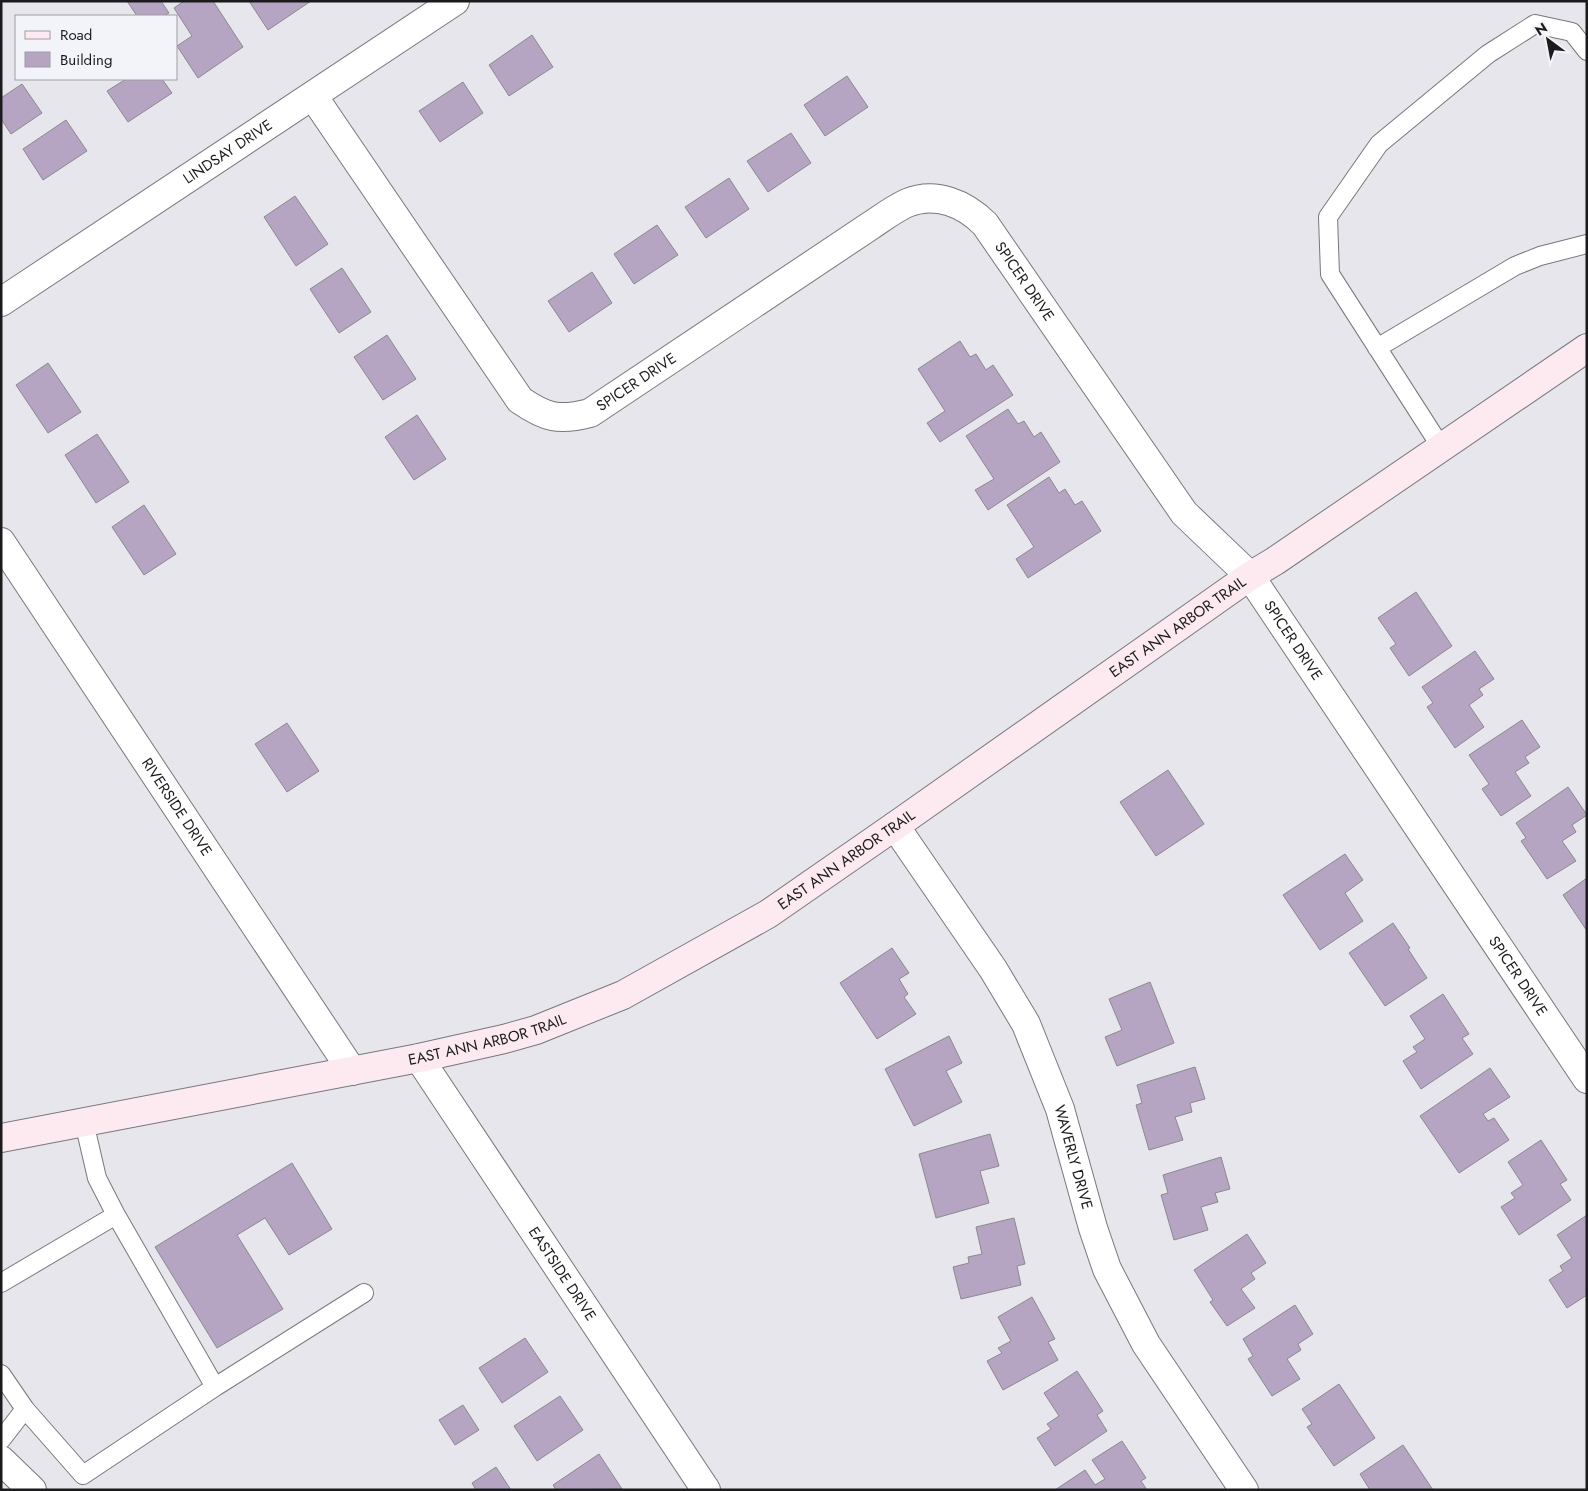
<svg xmlns="http://www.w3.org/2000/svg" width="1588" height="1491" font-family="Jost,sans-serif">
<rect width="100%" height="100%" fill="#e6e6ec"/>
<!-- building -->
<path fill="#b5a4c2" stroke="#8c898e" d="M127 1H161L169 13 163 16H137Z
M184 1H213L243 47 198 78 177 46 192 36 174 8Z
M249 1H311L268 30Z
M532 35 553 67 509 96 489 65Z
M847 76 868 107 825 136 804 105Z
M126 79H162L172 93 128 122 107 91Z
M463 82 483 113 440 142 419 111Z
M22 84 42 113 11 134 1 119V98Z
M66 120 87 151 43 180 23 149Z
M791 133 811 163 768 192 747 161Z
M729 178 749 209 706 238 685 207Z
M295 196 328 244 296 266 264 217Z
M657 225 678 255 634 284 614 254Z
M342 268 371 312 339 333 310 289Z
M592 272 612 303 569 332 548 301Z
M387 335 416 379 383 400 354 357Z
M960 341 970 357 976 354 986 370 993 365 1013 395 940 442 927 423 945 411 918 369Z
M48 363 81 412 48 433 16 385Z
M1008 409 1018 424 1024 421 1034 437 1041 432 1060 462 988 510 975 490 994 479 966 436Z
M417 415 446 459 414 480 385 437Z
M97 434 129 482 96 503 65 455Z
M1049 477 1059 493 1065 489 1075 505 1082 501 1101 531 1028 578 1016 559 1034 547 1007 505Z
M144 505 176 554 144 575 112 527Z
M1416 592 1452 646 1409 676 1390 648 1396 644 1378 618Z
M1475 651 1494 679 1479 689 1483 695 1469 705 1484 727 1455 748 1427 707 1433 703 1422 687Z
M1522 720 1540 747 1525 757 1529 763 1515 772 1531 796 1501 816 1482 789 1489 784 1469 755Z
M287 723 319 771 287 792 255 744Z
M1168 770 1204 824 1156 856 1120 802Z
M1568 787 1587 815 1572 825 1576 832 1562 841 1576 861 1547 879 1521 841 1526 838 1516 823Z
M1345 854 1363 880 1345 893 1363 921 1320 950 1283 895Z
M1587 878V931L1563 895Z
M1393 923 1410 948 1408 949 1427 978 1385 1006 1349 953Z
M892 948 909 973 899 979 908 994 904 997 916 1014 877 1039 840 983Z
M1150 982 1174 1043 1117 1066 1105 1037 1122 1030 1109 999Z
M1443 994 1469 1034 1462 1038 1473 1054 1421 1089 1403 1061 1417 1052 1413 1047 1425 1039 1410 1016Z
M949 1036 962 1063 946 1071 962 1102 914 1126 885 1069Z
M1195 1067 1205 1099 1190 1103 1192 1112 1175 1117 1183 1140 1149 1150 1136 1105 1142 1103 1137 1085Z
M1490 1068 1510 1097 1483 1114 1488 1121 1494 1118 1509 1140 1459 1173 1420 1116Z
M990 1134 999 1166 980 1171 989 1203 936 1218 919 1154Z
M1541 1140 1567 1180 1560 1184 1571 1200 1519 1235 1501 1207 1515 1198 1511 1193 1523 1185 1508 1162Z
M1221 1157 1230 1189 1215 1193 1218 1202 1201 1207 1208 1230 1174 1240 1161 1195 1168 1193 1163 1175Z
M292 1163 332 1229 289 1255 265 1218 237 1235 283 1309 217 1348 155 1247Z
M1587 1215V1295L1567 1308 1549 1280 1563 1271 1560 1266 1572 1258 1557 1235Z
M1014 1218 1025 1264 1017 1266 1021 1285 961 1299 953 1267 969 1263 968 1257 982 1254 976 1227Z
M1247 1234 1266 1263 1251 1273 1255 1279 1241 1289 1255 1308 1227 1326 1210 1302 1213 1300 1194 1270Z
M1032 1297 1055 1339 1048 1342 1058 1360 1003 1390 987 1361 1002 1353 998 1348 1011 1341 998 1317Z
M1295 1305 1313 1334 1298 1344 1301 1350 1287 1359 1300 1379 1272 1396 1248 1359 1253 1356 1243 1339Z
M525 1338 548 1372 502 1403 479 1368Z
M1077 1371 1103 1411 1097 1415 1107 1431 1055 1466 1037 1438 1051 1429 1047 1424 1059 1416 1044 1393Z
M1339 1384 1375 1438 1334 1466 1307 1427 1312 1424 1302 1409Z
M560 1396 583 1430 537 1461 514 1426Z
M463 1405 479 1430 455 1445 439 1420Z
M1122 1441 1146 1478 1141 1481 1147 1490H1055L1085 1470 1095 1485 1105 1479 1092 1460Z
M1403 1445 1433 1490H1370L1360 1474Z
M599 1454 622 1489 556 1490 553 1485Z
M496 1467 511 1490H476L472 1483Z"/>
<g fill="none" stroke-linecap="round" stroke-linejoin="round">
<!-- lane casing -->
<g stroke="#77787c" stroke-width="20">
<path id="lane" d="M1377 348 1515 266 1540 256 1587 244
M1441 447 1330 274 1328 217 1379 144 1488 54 1535 24 1572 32 1587 51
M1 1283 116 1215 97 1178 84 1122
M1 1374 25 1409 1 1440
M215 1387 364 1293
M25 1409 83 1475 215 1387 116 1215"/>
</g>
<!-- street casing -->
<g stroke="#77787c" stroke-width="30">
<g id="street">
<path id="s1" d="M313 96 520 400C546 418 559 421 590 413L870 226C882 218 894 209 907 203 936 191 965 204 985 224L1184 513 1250 576 1587 1079"/>
<path id="s2" d="M1 302 455 1"/>
<path id="s3" d="M1 542 352 1071"/>
<path id="s4" d="M895 826 993 969 1026 1024 1060 1109 1093 1228 1107 1269 1146 1344 1244 1490"/>
<path id="s5" d="M419 1058 706 1490"/>
<path d="M1 1460 32 1490"/>
</g>
</g>
<!-- secondary casing -->
<g stroke="#77787c" stroke-width="30">
<g id="secondary">
<path id="s6" d="M1 1138 419 1058 504 1039 536 1030 623 995 768 914 895 826 1250 576 1275 561 1587 348"/>
</g>
</g>
<!-- lane -->
<use href="#lane" stroke="#fff" stroke-width="18"/>
<!-- street -->
<use href="#street" stroke="#fff" stroke-width="28"/>
<!-- secondary -->
<use href="#secondary" stroke="#fdeaf0" stroke-width="28"/>
</g>
<g text-anchor="middle" dominant-baseline="central" stroke-width="4" stroke-linejoin="round" paint-order="stroke">
<!-- street labels -->
<g font-size="15" fill="#1b1b1d" stroke="#f3f4f9">
<text stroke="none"><textPath href="#s2" startOffset="272">LINDSAY DRIVE</textPath></text>
<text stroke="none"><textPath href="#s1" startOffset="978">SPICER DRIVE</textPath></text>
<text stroke="none"><textPath href="#s1" startOffset="498">SPICER DRIVE</textPath></text>
<text stroke="none"><textPath href="#s6" startOffset="1306">EAST ANN ARBOR TRAIL</textPath></text>
<text stroke="none"><textPath href="#s1" startOffset="1428">SPICER DRIVE</textPath></text>
<text stroke="none"><textPath href="#s3" startOffset="318">RIVERSIDE DRIVE</textPath></text>
<text stroke="none"><textPath href="#s6" startOffset="901">EAST ANN ARBOR TRAIL</textPath></text>
<text stroke="none"><textPath href="#s1" startOffset="1832">SPICER DRIVE</textPath></text>
<text stroke="none"><textPath href="#s6" startOffset="496">EAST ANN ARBOR TRAIL</textPath></text>
<text stroke="none"><textPath href="#s4" startOffset="379">WAVERLY DRIVE</textPath></text>
<text stroke="none"><textPath href="#s5" startOffset="259">EASTSIDE DRIVE</textPath></text>
</g>
</g>
<!-- border -->
<rect width="1588" height="1491" fill="none" stroke="#1b1b1d" stroke-width="5"/>
<!-- legend -->
<rect x="15" y="15" width="162" height="65" fill="#f3f4f9" stroke="#9d9da1"/>
<rect x="25" y="31" width="25" height="8" fill="#fdeaf0" stroke="#9d9da1"/>
<text x="60" y="40" font-size="15" fill="#1b1b1d">Road</text>
<rect x="25" y="52" width="25" height="15" fill="#b5a4c2" stroke="#9d9da1"/>
<text x="60" y="65" font-size="15" fill="#1b1b1d">Building</text>
<!-- north arrow -->
<g transform="translate(1548 40) rotate(328)" stroke="#f3f4f9" stroke-width="4" paint-order="stroke">
<path d="M0-4L9 19L0 12L-9 19Z" fill="#1b1b1d"/>
<text y="-8" font-size="14" font-weight="bold" text-anchor="middle" fill="#1b1b1d">N</text>
</g>
</svg>
